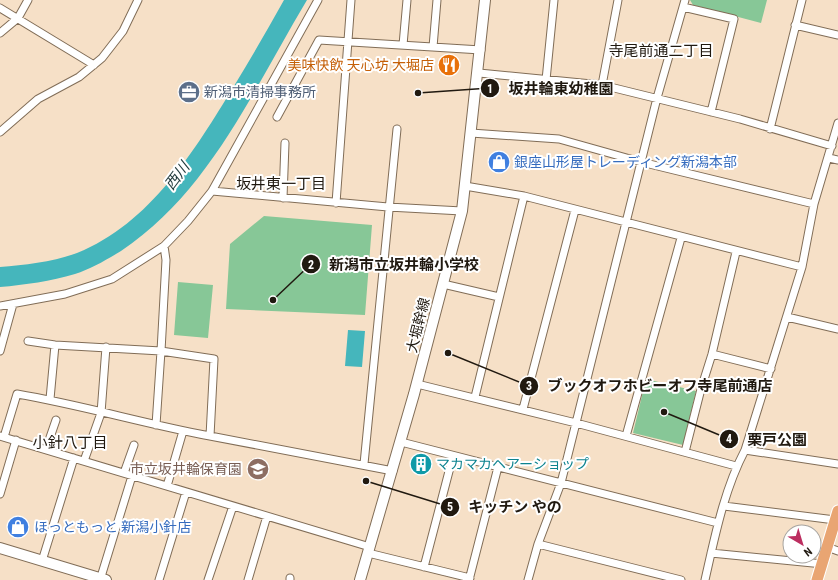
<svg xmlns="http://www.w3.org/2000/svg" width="838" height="580" viewBox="0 0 838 580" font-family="'Roboto Condensed','Noto Sans JP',sans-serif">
  <rect width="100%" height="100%" fill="#f6e0c7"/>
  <!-- green -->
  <path fill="#87c797" d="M690 0H767L761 23 693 5Z
    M264 216 372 225 365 315 226 309 230 244Z
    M178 282 213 285 208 338 174 335Z
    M646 379 696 391 683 445 633 433Z"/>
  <!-- water -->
  <path fill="#45b6bc" d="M284 0H307C254 88 210 192 121 251 106 260 91 269 75 274 51 281 25 285 0 287V267C25 265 53 262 77 253 150 224 195 150 234 86 251 58 268 29 284 0Z
    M348 330 365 331 362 367 345 366Z"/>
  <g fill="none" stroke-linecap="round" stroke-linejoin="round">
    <!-- street casing -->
    <g stroke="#816d57" stroke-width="9">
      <path id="street" d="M683 7 734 19 711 112
        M0 8 94 65
        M795 25 838 35
        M0 33 18 18 28 0
        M403 45 407 0
        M433 47 437 0
        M479 73 602 85 740 119 832 146
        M546 80 554 0
        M602 85 618 0
        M277 117 319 40 481 50
        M770 129 802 0
        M0 132 38 99 79 77 102 58 123 31 138 0
        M471 133 559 139 641 162 814 204
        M829 158 838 160
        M465 186 524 196 802 267
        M212 191 388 207 462 211
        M283 198 285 143
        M336 203 351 0
        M164 246 166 260 161 351 214 359 210 436 393 471
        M443 284 499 297
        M0 306 65 294 112 279 164 246 188 221 212 191 318 0
        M787 317 838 329
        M28 341 55 345 161 351 156 425
        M0 351 13 304
        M712 354 771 369
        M417 384 576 423 736 466
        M475 397 524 196
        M50 399 55 345
        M523 409 575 210
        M0 436 370 547
        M626 436 681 238
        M4 437 17 394C82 405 145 424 210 436
        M401 442 718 523
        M46 449 56 420
        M745 450 838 464
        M685 452 701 389 712 354 736 252
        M84 461 101 413 106 347
        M364 464 397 129
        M124 473 134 445
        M167 486 183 431
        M0 494 16 440
        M724 506 835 520
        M538 544 681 580
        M827 547 838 551
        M368 553 470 578
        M711 553 823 564
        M42 561 74 458
        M424 567 453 456
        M100 580 132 476
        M159 580 186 492
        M208 580 233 506
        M248 580 267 516
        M290 580V578
        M469 580 498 467
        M528 580 538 544 561 483 657 98 685 0
        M705 580C715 536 724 490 745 450L802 267 814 204 838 123"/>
    </g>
    <!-- secondary casing -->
    <g stroke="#816d57" stroke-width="12">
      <path id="secondary" d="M0 548 106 580
        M360 580 414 394 462 211 485 0"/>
    </g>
    <!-- primary casing -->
    <g stroke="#fff" stroke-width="13">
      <path id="primary" d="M817 580 838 511"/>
    </g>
    <!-- street -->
    <use href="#street" stroke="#fff" stroke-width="7"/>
    <!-- secondary -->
    <use href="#secondary" stroke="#fff" stroke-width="10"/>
    <!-- primary -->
    <use href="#primary" stroke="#e9a572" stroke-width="11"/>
  </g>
  <!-- icons -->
  <defs>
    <g id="restaurant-disc" transform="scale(1.15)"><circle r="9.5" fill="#e8710a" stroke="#fff"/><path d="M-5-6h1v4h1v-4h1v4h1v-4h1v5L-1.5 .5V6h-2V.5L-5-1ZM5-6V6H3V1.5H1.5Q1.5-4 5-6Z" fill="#fff"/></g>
    <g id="office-disc" transform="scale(1.15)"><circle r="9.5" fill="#5c6f8a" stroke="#fff"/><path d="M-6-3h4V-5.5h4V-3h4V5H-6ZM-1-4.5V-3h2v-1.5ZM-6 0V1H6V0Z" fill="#fff"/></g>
    <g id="shop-disc" transform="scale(1.15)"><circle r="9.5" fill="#3f7fe0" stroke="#fff"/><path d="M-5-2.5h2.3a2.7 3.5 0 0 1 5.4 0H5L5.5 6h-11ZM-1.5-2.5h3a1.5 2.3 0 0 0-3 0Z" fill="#fff"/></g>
    <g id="building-disc" transform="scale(1.15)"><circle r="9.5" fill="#0f9aa8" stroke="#fff"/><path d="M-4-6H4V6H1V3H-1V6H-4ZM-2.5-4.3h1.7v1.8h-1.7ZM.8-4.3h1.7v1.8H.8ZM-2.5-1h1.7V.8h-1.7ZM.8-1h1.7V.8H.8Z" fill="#fff"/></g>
    <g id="school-disc" transform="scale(1.15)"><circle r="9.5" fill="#8d6e63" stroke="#fff"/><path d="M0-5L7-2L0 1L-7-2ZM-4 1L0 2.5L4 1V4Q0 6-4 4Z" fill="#fff"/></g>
  </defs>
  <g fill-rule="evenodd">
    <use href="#restaurant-disc" x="449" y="65"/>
    <use href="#office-disc" x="189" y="92"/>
    <use href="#shop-disc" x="499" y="162"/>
    <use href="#building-disc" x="421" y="464"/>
    <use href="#school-disc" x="258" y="469"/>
    <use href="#shop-disc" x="18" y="527"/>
  </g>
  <g text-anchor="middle" stroke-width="4" stroke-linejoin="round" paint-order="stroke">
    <!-- food labels -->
    <g font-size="14" fill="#c56008" stroke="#fff" text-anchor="end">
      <text x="434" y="70">美味快飲 天心坊 大堀店</text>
    </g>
    <!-- service labels -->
    <g font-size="14" fill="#4e5e75" stroke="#fff" text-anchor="start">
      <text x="204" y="97">新潟市清掃事務所</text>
    </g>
    <!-- shop labels -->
    <g font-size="14" fill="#366cbe" stroke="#fff" text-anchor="start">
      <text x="514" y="167">銀座山形屋トレーディング新潟本部</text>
      <text x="34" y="532">ほっともっと 新潟小針店</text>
    </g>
    <!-- street labels -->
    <g font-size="14" fill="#201910" stroke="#fff">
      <text transform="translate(418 325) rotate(-76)" y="5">大堀幹線</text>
    </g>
    <!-- culture labels -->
    <g font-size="14" fill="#0d838f" stroke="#fff" text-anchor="start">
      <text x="436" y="469">マカマカヘアーショップ</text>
    </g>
    <!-- education labels -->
    <g font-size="14" fill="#785e54" stroke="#fff" text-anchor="end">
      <text x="242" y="474">市立坂井輪保育園</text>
    </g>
    <!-- neighbourhood labels -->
    <g font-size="15" fill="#201910" stroke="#fff">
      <text x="661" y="56">寺尾前通二丁目</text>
      <text x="281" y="189">坂井東一丁目</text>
      <text x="70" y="448">小針八丁目</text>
    </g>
    <!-- water labels -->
    <g font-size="15" font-style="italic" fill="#1f383a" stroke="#fff">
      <text transform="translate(177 176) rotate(-53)" y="5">西川</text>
    </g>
  </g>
  <!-- callouts -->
  <path fill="none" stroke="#201910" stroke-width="1.5" d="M418 93L490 88M273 300L311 264M448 353L529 386M664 412L729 439M366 481L450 507"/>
  <g fill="#201910" stroke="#fff" stroke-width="1.5">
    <circle cx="418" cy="93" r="4"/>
    <circle cx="273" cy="300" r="4"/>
    <circle cx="448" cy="353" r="4"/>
    <circle cx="664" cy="412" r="4"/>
    <circle cx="366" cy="481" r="4"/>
    <circle cx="490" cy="88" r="10"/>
    <circle cx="311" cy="264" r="10"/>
    <circle cx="529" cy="386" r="10"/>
    <circle cx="729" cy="439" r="10"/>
    <circle cx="450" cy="507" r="10"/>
  </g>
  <g font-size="12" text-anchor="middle" font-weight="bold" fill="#fff">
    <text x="490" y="93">1</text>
    <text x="311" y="269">2</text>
    <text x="529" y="390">3</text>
    <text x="729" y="443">4</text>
    <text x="450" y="511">5</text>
  </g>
  <g font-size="15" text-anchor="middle" font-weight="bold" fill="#201910" stroke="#fff" stroke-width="4" stroke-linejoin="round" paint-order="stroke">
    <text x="561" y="94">坂井輪東幼稚園</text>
    <text x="404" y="270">新潟市立坂井輪小学校</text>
    <text x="660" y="391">ブックオフホビーオフ寺尾前通店</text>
    <text x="777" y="445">栗戸公園</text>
    <text x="515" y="512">キッチン やの</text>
  </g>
  <!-- north arrow -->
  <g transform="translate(802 544) rotate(142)"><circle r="19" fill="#ffffff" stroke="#a6a39f"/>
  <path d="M0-3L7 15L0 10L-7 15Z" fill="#bc2e60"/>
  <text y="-6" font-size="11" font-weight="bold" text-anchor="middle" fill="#201910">N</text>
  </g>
</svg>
